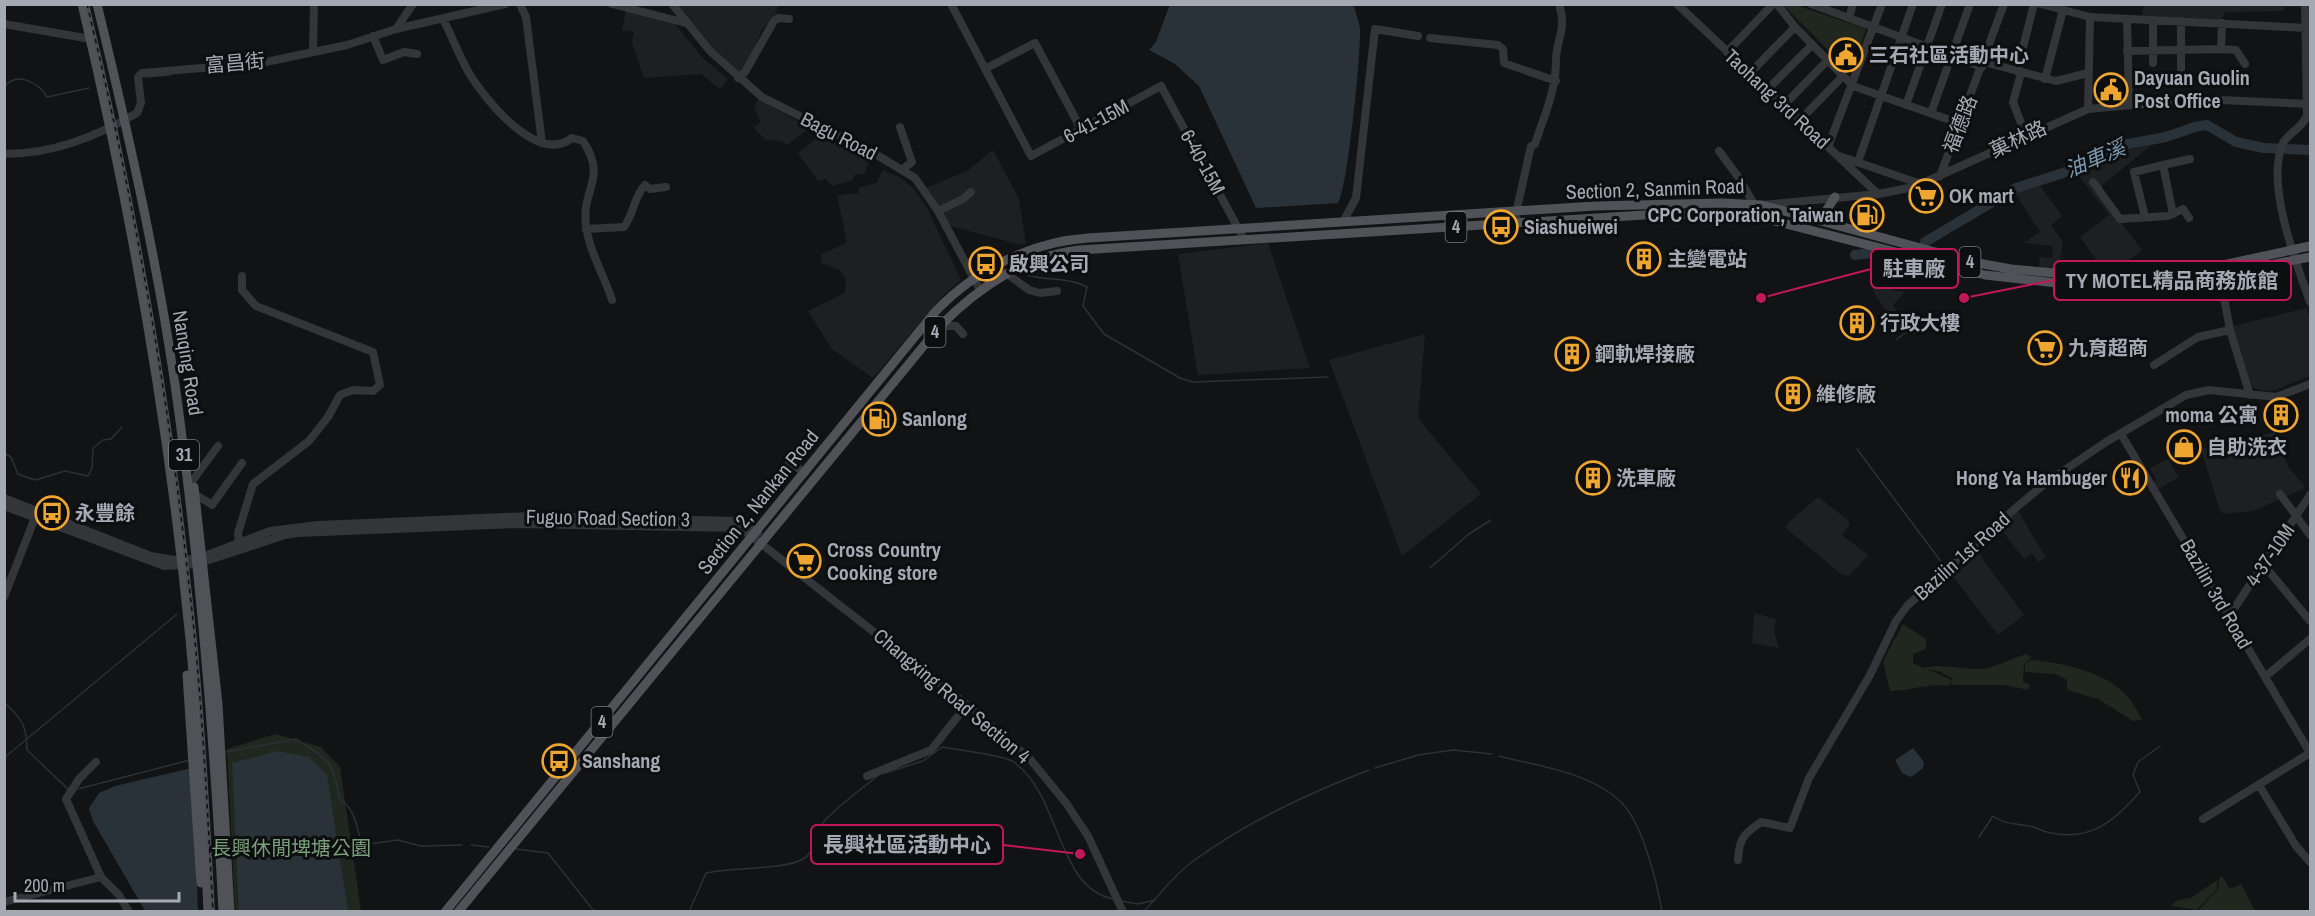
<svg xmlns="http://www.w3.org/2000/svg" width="2315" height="916" viewBox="0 0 2315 916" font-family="'Archivo Narrow','Noto Sans TC',sans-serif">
  <rect width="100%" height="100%" fill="#121314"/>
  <!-- built -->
  <path fill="#1e1f21" d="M676 5H779L774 17 762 29 751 58 741 73 707 43Z
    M2143 5H2300V7H2284V11L2226 12 2220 20 2142 16Z
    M626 11 674 23 703 58 728 79 720 89 701 74 644 78 632 43 634 32 622 30Z
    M758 99 810 128 787 145 781 141 765 140 753 127 761 122 754 107Z
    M821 135 870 161 864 174 854 175 853 180 832 186 826 179 818 181 798 153Z
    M2152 145 2102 185 2106 203 2142 250 2117 270 2103 269 2080 237 2109 215 2076 172 2123 151Z
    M993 150 1019 199 1026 244 1021 245 947 225 926 188 967 171Z
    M883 170 901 178 915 190 927 208 961 280 942 297 873 378 832 349 808 311 845 293 846 280 841 271 822 263 821 254 847 243 837 195 859 193 858 188 876 183Z
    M2039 184 2062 216 2051 225 2063 242 2058 270H2038L2040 257 2052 258 2053 246 2023 243 2040 232 2015 193Z
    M1268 243 1310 368 1198 375 1178 254Z
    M1880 257H1885L1883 281 1894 284 1893 290 1905 292 1893 305 1908 329 1898 330 1873 291 1871 264Z
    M2307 308 2310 318V376L2275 390 2264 391 2252 387 2233 326Z
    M1425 334 1418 418 1481 494 1402 556 1329 360Z
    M2275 432 2289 468 2304 485 2303 489 2253 511 2224 514 2220 511 2201 449Z
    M2168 459 2179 477 2157 490 2150 483 2156 480 2150 468Z
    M1818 497 1848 520 1850 524 1842 535 1868 555 1849 576 1842 575 1786 528 1789 522Z
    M2018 511 2046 558 2038 562 2032 553 2024 559 1999 527Z
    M1978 549 1982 558 2024 615 1998 635 1951 574Z
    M1754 613 1776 619 1774 632 1779 648 1752 643Z"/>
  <!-- green -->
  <path fill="#1f271f" d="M1783 5H1796L1866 29 1851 73Z
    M1903 624 1926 639V649L1913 654V663L1952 680 1948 686C1928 683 1910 691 1890 691L1883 661Z
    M2027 654 2032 658 2024 664 2023 682 2030 684 2028 690 2005 685H1950L1953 679 1941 672 1923 668C1946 663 1955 669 1976 669 1994 670 2010 658 2027 654Z
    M2032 660C2062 663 2103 671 2124 693 2132 700 2137 711 2143 720L2133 721 2098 699 2067 690V680L2055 674 2025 672V664Z
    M275 734 321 747 340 767 361 911H235L227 749Z
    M2222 876 2230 889 2241 884 2255 911 2199 910 2218 889 2219 879Z
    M2217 880V889L2197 910 2171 906 2177 900 2191 898Z"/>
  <!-- water -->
  <path fill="#293238" d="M1170 4H1351L1354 7C1356 14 1359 21 1360 29 1361 52 1348 187 1338 203L1256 208 1199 86 1175 64 1149 50 1156 42Z
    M1913 748 1924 762 1923 768 1911 777 1902 773 1895 760Z
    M277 751 309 757 327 775 348 911H239L232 763Z
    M192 768 198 911H145L93 821 89 808 99 793 115 786Z"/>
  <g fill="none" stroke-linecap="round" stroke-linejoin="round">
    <!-- stream -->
    <path stroke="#293238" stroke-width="1.5" d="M145 77 171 75
      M4 87C17 71 38 82 47 97L89 88
      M1027 275C1047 281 1069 277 1087 287L1083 306 1104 334 1180 378 1193 382 1328 377
      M1897 339 1908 331
      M1857 449 1945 567
      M4 453 11 457 18 474 35 480 65 471 88 476 92 468 93 448 103 440 111 439 122 427
      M1430 568 1469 534 1491 520
      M7 705C23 720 27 728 27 750L68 789
      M225 752 296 739C327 759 334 761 339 798 356 810 356 826 362 845L398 840 421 846 462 845
      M1499 756C1538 766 1589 772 1620 801 1642 821 1657 882 1662 912
      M4 758 177 614
      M1375 768 1418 755 1453 750 1492 754
      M885 773 923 761 942 747C956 750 1004 755 1014 762 1062 798 1056 887 1113 899
      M78 789 190 760
      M1979 837 1993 816C2005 825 2015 823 2029 826 2036 827 2043 832 2051 833 2092 841 2114 821 2140 792L2133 775 2138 762 2160 746
      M471 845 489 847
      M516 849 548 853 593 910 605 912
      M1121 901 1138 904 1155 900
      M689 912 706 873C731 867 785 870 803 859 816 851 816 834 823 823 832 810 867 785 880 774
      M1143 912C1159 896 1174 875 1192 862 1246 822 1306 794 1369 770"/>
    <!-- river -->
    <path stroke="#293238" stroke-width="10" d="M1925 242 2016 188 2063 173 2123 145 2166 137 2195 127 2207 125 2236 142 2264 148 2310 150
      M1855 255 1870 253"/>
    <!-- minor -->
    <path stroke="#343539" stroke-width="8" d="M520 4 526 17 542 143
      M612 4 686 23
      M672 4 710 51 762 97 877 155 915 178 938 211 980 290
      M951 4 1031 156 1161 86 1244 239
      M1677 4 1878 194
      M1777 4 1795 27 1853 86 1961 124
      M1811 4 1982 67
      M2041 4 2090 17 2306 28
      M2305 4 2307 115C2303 128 2289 132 2283 143 2265 184 2296 262 2310 302
      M1849 18 1853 4
      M443 19C452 36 459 56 469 73 486 101 538 165 572 138L583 141C608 179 581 189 586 225 589 251 604 275 612 300
      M2127 19 2129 105
      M2153 20V63
      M2181 21V69
      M2222 23 2221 49 2236 50 2245 64
      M4 24 85 38
      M396 29 413 4
      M373 36 383 60 404 52 417 54
      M1430 38 1498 45 1503 49 1504 63 1556 81
      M313 51 314 4
      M2127 51 2221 49
      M1727 52 1773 4
      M1984 62 2056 81 2088 73
      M985 69 1035 43 1081 129
      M2017 71 2034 4
      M1750 73 1795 27
      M2021 73 2013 102 2026 136
      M738 78 745 72 774 21 778 18 789 19
      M2045 79 2063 10
      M1767 90 1812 45
      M1784 105 1827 61
      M1906 105 1942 4
      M2088 109 2090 17
      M1931 113 1970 4
      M1800 120 1843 76
      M900 127 912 162 903 169
      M1828 147 1882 4
      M1719 151 1739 178 1754 204
      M4 154C53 154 95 137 137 113L141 103 138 77 142 73 261 63 347 45 396 29 505 4
      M1839 156 1921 184
      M1858 162 1913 4
      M2163 165 2190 159
      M1940 176 2004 4
      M2093 182 2120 219 2168 216 2183 209 2189 218
      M938 211 963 199 971 192
      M1731 214 1762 205 1878 194 1914 187 2088 109 2199 99 2310 104
      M2145 217 2134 172 2163 165 2173 214
      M1343 222 1356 198 1375 29 1418 36
      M1517 224 1516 213 1531 146 1535 144C1545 113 1556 92 1556 59 1557 38 1567 29 1559 4
      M586 229 624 227C634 214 634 196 645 185L650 189 666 187
      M1006 273 1029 290 1040 293 1057 291
      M2220 276 2230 330 2250 395
      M940 326H956L963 334
      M2154 365 2198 337 2230 330
      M2121 434 2310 753 2203 819
      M789 462 805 473
      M193 480 218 446
      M195 494 212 505 242 463
      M2280 494 2310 535
      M4 498 151 556 181 561 202 557 270 531 318 525 529 516 738 521 751 526 758 533
      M4 506 164 566 197 564 285 535 298 533 518 524 741 528 967 705 1030 759 1066 803 1088 836 1123 912
      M239 546 238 533 253 484 309 441 328 417 340 395 353 390 373 391 380 385 373 352 256 306 242 290V276
      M2264 565 2310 621
      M4 597 36 515
      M2229 616 2310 495
      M2265 677 2310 639
      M96 762 79 779 66 799 101 877
      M867 776 931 750 967 705
      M2259 785 2296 846 2310 862
      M1738 860C1739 838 1744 834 1761 822L1790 828 1809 778 1870 675 1896 621 1907 606 2018 506 2047 482 2106 442 2186 395 2209 390 2276 397 2310 384
      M4 902 101 877 119 895 129 912"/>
    <!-- major -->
    <path stroke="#505258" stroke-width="9" d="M82 4C153 302 198 605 208 912
      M97 4C131 144 163 286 181 429 202 590 215 750 223 912
      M1830 223 1826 211 1835 197
      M194 487 218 704 230 912
      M187 675 201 883
      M445 912 935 312C975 270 1030 242 1088 238L1595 206 1722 203 1762 205 1972 262 2011 269 2099 277 2143 276 2209 268 2310 246
      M458 912 940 326C979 287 1024 256 1080 250L1660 214 1759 217 1985 275 2091 287 2184 282 2310 257"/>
    <!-- rail casing -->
    <g stroke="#4b4d52" stroke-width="4">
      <path id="rail" d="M87 4C133 195 168 390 189 585 202 694 207 803 213 912"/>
    </g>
    <!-- rail -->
    <use href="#rail" stroke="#0d0e0f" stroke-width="1.5" stroke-dasharray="4.5" stroke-linecap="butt"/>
  </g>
  <!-- icons -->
  <defs>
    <g id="civic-ring" transform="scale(1.725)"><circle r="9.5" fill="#0d0e0f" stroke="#efa630" stroke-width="1.5"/><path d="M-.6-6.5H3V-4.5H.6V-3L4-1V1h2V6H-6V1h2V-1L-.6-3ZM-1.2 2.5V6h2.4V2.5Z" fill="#efa630"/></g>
    <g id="supermarket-ring" transform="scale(1.725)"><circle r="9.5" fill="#0d0e0f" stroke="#efa630" stroke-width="1.5"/><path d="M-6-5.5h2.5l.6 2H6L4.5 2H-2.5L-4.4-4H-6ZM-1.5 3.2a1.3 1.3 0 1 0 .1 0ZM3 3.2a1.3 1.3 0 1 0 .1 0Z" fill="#efa630"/></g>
    <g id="fuel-ring" transform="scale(1.725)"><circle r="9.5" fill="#0d0e0f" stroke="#efa630" stroke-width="1.5"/><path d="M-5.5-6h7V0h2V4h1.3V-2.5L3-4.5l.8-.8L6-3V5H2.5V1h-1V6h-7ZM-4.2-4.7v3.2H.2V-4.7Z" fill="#efa630"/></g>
    <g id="bus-ring" transform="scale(1.725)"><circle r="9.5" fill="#0d0e0f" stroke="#efa630" stroke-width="1.5"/><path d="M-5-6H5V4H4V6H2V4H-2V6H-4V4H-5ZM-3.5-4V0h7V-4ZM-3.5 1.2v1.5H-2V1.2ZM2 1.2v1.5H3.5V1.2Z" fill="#efa630"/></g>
    <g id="building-ring" transform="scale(1.725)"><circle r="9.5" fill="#0d0e0f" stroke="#efa630" stroke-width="1.5"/><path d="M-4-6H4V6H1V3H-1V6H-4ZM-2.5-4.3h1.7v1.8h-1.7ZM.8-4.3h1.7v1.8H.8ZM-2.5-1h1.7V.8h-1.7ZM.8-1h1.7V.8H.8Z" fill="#efa630"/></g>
    <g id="shop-ring" transform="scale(1.725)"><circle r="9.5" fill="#0d0e0f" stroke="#efa630" stroke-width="1.5"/><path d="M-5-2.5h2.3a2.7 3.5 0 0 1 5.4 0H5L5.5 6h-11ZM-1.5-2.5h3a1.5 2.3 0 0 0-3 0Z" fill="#efa630"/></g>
    <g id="restaurant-ring" transform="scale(1.725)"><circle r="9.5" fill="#0d0e0f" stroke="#efa630" stroke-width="1.5"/><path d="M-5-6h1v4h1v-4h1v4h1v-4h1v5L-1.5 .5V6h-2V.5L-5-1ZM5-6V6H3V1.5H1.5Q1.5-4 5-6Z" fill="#efa630"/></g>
  </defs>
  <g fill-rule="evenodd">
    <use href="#civic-ring" x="1846" y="55"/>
    <use href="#civic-ring" x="2111" y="90"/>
    <use href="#supermarket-ring" x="1926" y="196"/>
    <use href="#fuel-ring" x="1867" y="215"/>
    <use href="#bus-ring" x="1501" y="227"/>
    <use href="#building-ring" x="1644" y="259"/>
    <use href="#bus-ring" x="986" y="264"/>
    <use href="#building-ring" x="1857" y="323"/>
    <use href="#supermarket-ring" x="2045" y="348"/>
    <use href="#building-ring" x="1572" y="354"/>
    <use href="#building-ring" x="1793" y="394"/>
    <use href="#building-ring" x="2281" y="415"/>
    <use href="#fuel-ring" x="879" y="419"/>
    <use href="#shop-ring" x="2184" y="447"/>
    <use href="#building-ring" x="1593" y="478"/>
    <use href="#restaurant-ring" x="2130" y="478"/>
    <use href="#bus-ring" x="52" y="513"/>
    <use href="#supermarket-ring" x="804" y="561"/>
    <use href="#bus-ring" x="559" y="761"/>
  </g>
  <g text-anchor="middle" stroke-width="6" stroke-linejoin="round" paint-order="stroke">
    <!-- shield labels -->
    <g fill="#0d0e0f" stroke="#777b82" stroke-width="1.5">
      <rect x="1445.5" y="212" width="21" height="30" rx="4.5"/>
      <rect x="1959.5" y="247" width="21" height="30" rx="4.5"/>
      <rect x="924.5" y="317" width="21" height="30" rx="4.5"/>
      <rect x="169" y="440" width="30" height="30" rx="4.5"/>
      <rect x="591.5" y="707" width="21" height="30" rx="4.5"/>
    </g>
    <g font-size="18" font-weight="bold" fill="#a4aab4">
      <text x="1456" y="233">4</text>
      <text x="1970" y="268">4</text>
      <text x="935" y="338">4</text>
      <text x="184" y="461">31</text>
      <text x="602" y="728">4</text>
    </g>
    <!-- poi labels -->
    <g font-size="20" font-weight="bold" fill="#a4aab4" stroke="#0d0e0f" text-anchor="start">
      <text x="1869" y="62">三石社區活動中心</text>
      <text x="2134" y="85">Dayuan Guolin<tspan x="2134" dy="23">Post Office</tspan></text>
      <text x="1949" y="203">OK mart</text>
      <text x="1844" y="222" text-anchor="end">CPC Corporation, Taiwan</text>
      <text x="1524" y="234">Siashueiwei</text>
      <text x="1667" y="266">主變電站</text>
      <text x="1009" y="271">啟興公司</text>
      <text x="1880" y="330">行政大樓</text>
      <text x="2068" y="355">九育超商</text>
      <text x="1595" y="361">鋼軌焊接廠</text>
      <text x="1816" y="401">維修廠</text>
      <text x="2258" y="422" text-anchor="end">moma 公寓</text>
      <text x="902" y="426">Sanlong</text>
      <text x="2207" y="454">自助洗衣</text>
      <text x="1616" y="485">洗車廠</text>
      <text x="2107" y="485" text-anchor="end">Hong Ya Hambuger</text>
      <text x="75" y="520">永豐餘</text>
      <text x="827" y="557">Cross Country<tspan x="827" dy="23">Cooking store</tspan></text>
      <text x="582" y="768">Sanshang</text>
    </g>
    <!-- street labels -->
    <g font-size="20" fill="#a4aab4" stroke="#0d0e0f">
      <text transform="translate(235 63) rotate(-5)" y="7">富昌街</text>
      <text transform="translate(1777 99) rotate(43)" y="7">Taohang 3rd Road</text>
      <text transform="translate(1096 121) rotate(-28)" y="7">6-41-15M</text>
      <text transform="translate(1960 124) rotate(-69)" y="7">福德路</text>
      <text transform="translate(839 136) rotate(27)" y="7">Bagu Road</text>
      <text transform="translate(2018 139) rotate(-25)" y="7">菓林路</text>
      <text transform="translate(1203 162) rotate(61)" y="7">6-40-15M</text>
      <text transform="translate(1655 189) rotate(-2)" y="7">Section 2, Sanmin Road</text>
      <text transform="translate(188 363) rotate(81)" y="7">Nanqing Road</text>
      <text transform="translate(758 502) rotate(-51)" y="7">Section 2, Nankan Road</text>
      <text transform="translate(608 518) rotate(1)" y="7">Fuguo Road Section 3</text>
      <text transform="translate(2270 555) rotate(-56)" y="7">4-37-10M</text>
      <text transform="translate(1962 556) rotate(-42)" y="7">Bazilin 1st Road</text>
      <text transform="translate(2216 594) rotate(60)" y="7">Bazilin 3rd Road</text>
      <text transform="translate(952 696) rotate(40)" y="7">Changxing Road Section 4</text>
    </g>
    <!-- park labels -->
    <g font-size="20" fill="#7b9f7c" stroke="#0d0e0f">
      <text x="291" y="855">長興休閒埤塘公園</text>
    </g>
    <!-- water labels -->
    <g font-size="21" font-style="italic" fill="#7b99b0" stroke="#0d0e0f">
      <text transform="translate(2095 159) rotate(-23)" y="7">油車溪</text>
    </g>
  </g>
  <!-- callouts -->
  <path fill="none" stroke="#c2185b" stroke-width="2" d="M1761 298L1871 269M1964 298L2054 280M1080 854L1003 845"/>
  <g fill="#c2185b" stroke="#0d0e0f" stroke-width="2">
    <circle cx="1761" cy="298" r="6"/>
    <circle cx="1964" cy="298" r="6"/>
    <circle cx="1080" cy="854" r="6"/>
  </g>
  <g fill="#0d0e0f" stroke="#c2185b" stroke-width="2">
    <rect x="1871" y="249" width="87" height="39" rx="6"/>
    <rect x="2054" y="261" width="237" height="39" rx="6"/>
    <rect x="811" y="825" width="192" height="39" rx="6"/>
  </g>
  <g font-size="21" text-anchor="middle" font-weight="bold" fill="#a4aab4">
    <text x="1914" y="276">駐車廠</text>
    <text x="2172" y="288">TY MOTEL精品商務旅館</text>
    <text x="907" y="852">長興社區活動中心</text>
  </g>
  <!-- border -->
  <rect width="2315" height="916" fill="none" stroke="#a4aab4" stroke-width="12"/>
  <!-- scale -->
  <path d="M15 892v9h164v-9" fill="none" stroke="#a4aab4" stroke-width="3"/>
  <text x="24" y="892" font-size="18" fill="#a4aab4" stroke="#0d0e0f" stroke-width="4.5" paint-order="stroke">200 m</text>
</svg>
